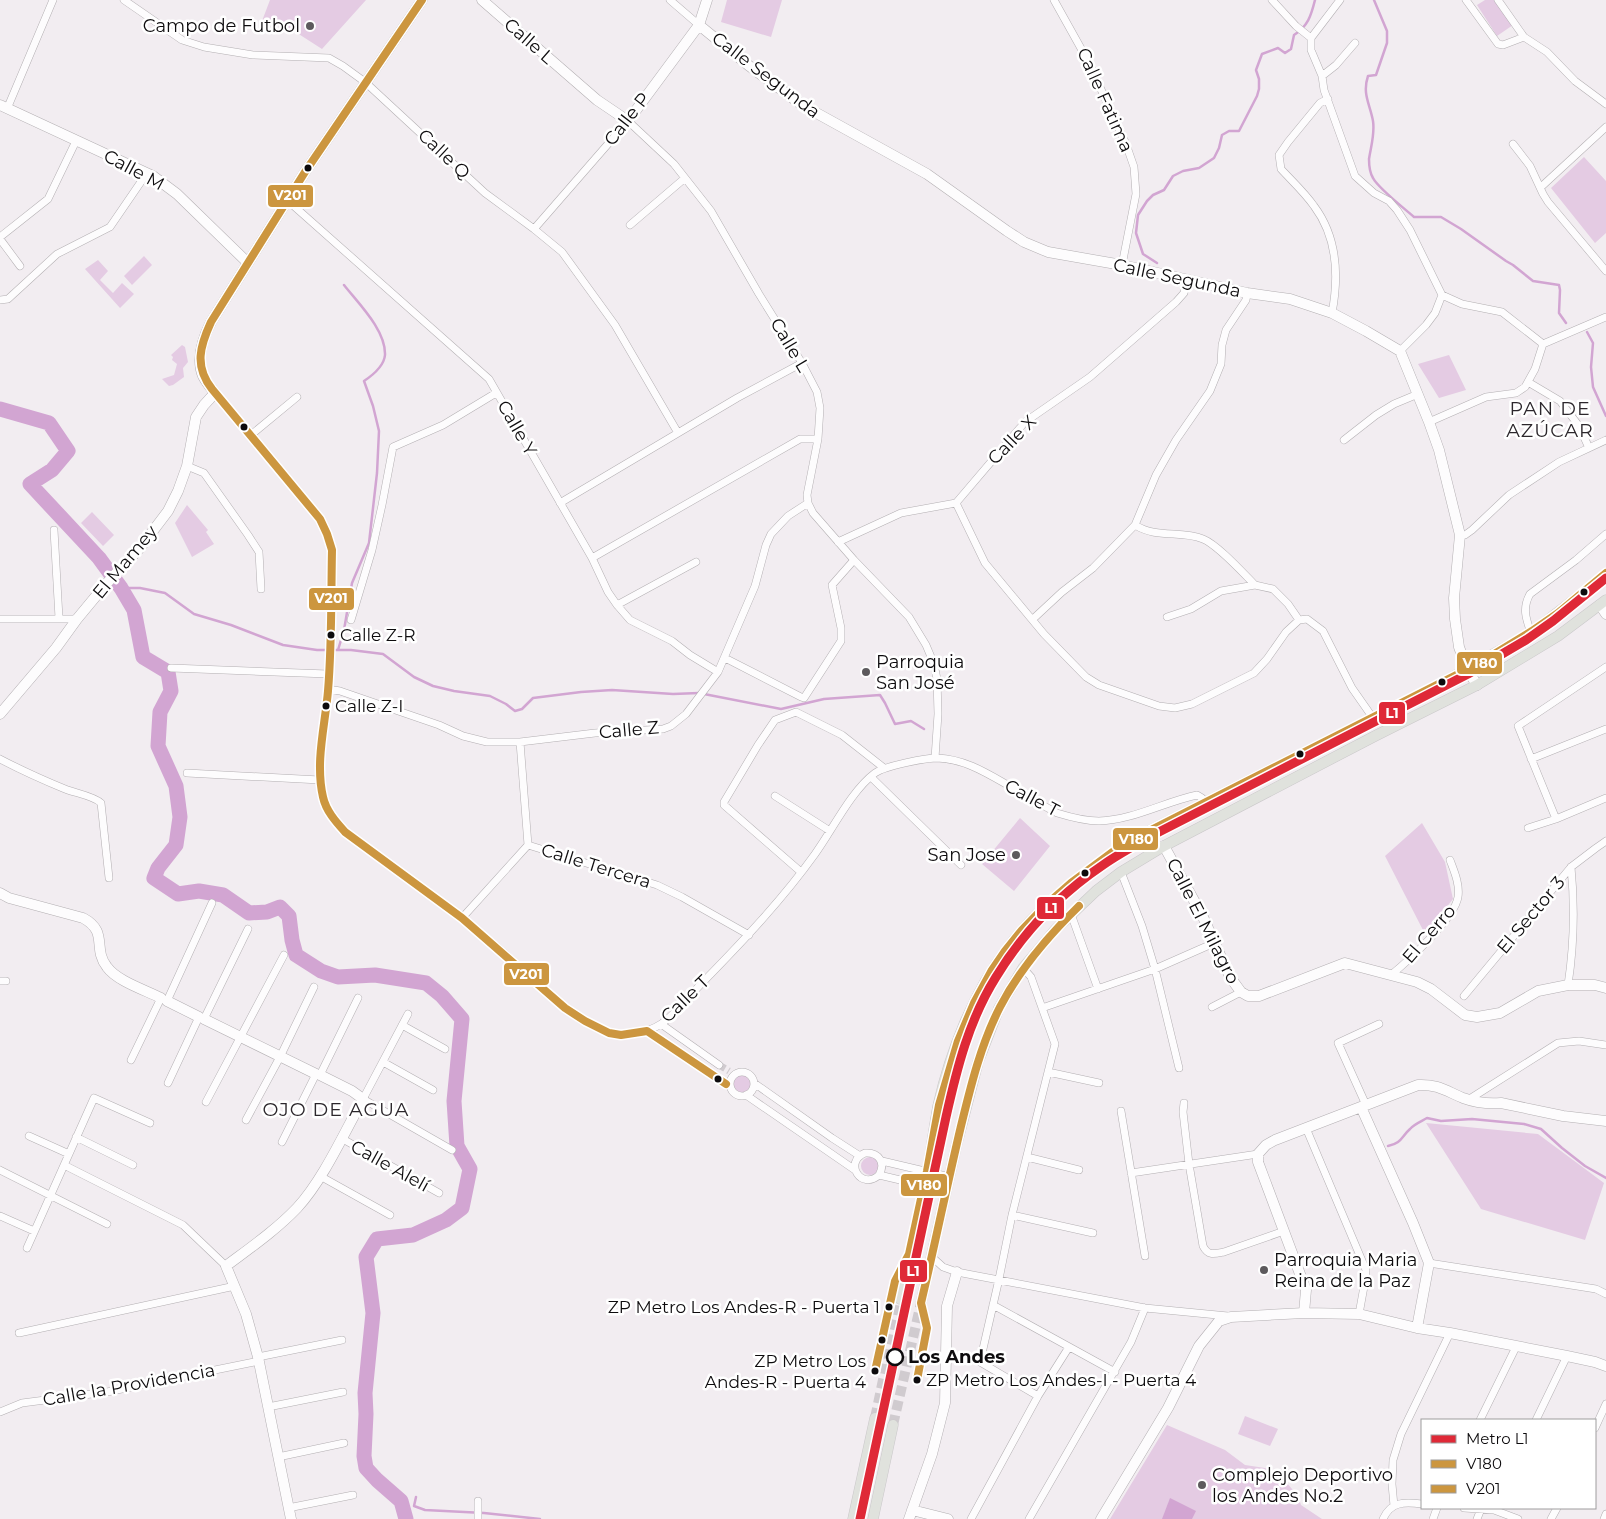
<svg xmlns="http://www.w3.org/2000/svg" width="1606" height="1519" viewBox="0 0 1606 1519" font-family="Montserrat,sans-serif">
  <rect width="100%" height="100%" fill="#f2edf1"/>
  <!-- green -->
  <path fill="#e4cbe3" d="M270 0H366L322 49 294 31 262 21Z
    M727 0H782L771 37 721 22Z
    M1485 0H1496L1513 25 1497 36 1477 5Z
    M1584 157 1606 181V233L1595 243 1551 188Z
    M144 256 152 265 132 285 124 276Z
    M98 260 108 271 100 280 113 293 122 283 134 294 120 308 85 269Z
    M182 345 185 347 188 362 183 368 184 377 173 385 169 386 162 379 174 375 177 364 172 360 173 357 171 355Z
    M1449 355 1466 390 1439 398 1418 364Z
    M187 505 208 530 206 532 214 544 192 557 175 523Z
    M92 512 114 535 103 546 81 523Z
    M1020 818 1050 846 1014 891 982 864Z
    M1422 823 1445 862 1453 899 1425 934 1385 856Z
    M733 1084a9 9 0 1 1 18 0a9 9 0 1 1-18 0Z
    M1426 1123 1538 1134 1604 1183 1585 1240 1481 1209Z
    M861 1166a9 9 0 1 1 18 0a9 9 0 1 1-18 0Z
    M1245 1416 1278 1429 1270 1446 1238 1434Z
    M1167 1425 1225 1450 1245 1465 1265 1468 1280 1475 1298 1496 1301 1505 1322 1519H1110Z"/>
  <!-- water -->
  <path fill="#d2a5d2" d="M1170 1498 1196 1511 1192 1519H1162Z"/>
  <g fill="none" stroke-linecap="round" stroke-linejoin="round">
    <!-- stream -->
    <path stroke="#d2a5d2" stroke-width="2.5" d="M1374 0 1387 31V43L1376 75 1368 76C1362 94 1370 104 1373 121 1375 134 1371 146 1369 159 1369 164 1370 173 1373 178 1378 188 1405 209 1414 217H1441L1461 229 1506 261 1513 265 1533 281 1559 285 1560 290 1559 313 1566 323
      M1157 263 1143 254 1136 233 1138 215 1147 201 1153 195 1164 190 1173 176 1183 171 1199 168 1214 158 1219 148 1222 135 1229 131H1239L1257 96 1259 89V79L1256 70 1262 54 1278 48 1285 53 1291 49 1294 35C1308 26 1311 16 1315 0
      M1587 332 1593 343 1591 367 1593 387 1606 416
      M121 588H140L165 593 194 614 231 625 283 645 317 650H351L383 654 414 677 433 686 454 691 490 696 506 704 515 711 522 709 533 698 581 692 612 690 673 694 699 693
      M338 650 344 630 352 583 369 543 377 473 379 431 373 406 364 381C373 375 384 366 385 355 386 330 358 303 344 285
      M704 694 781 709 824 699 880 695 885 703 895 724 911 721 924 729
      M1388 1146C1402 1143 1401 1137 1410 1129 1414 1124 1422 1121 1427 1118L1441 1121 1472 1119 1524 1124 1541 1129 1562 1148 1585 1166 1606 1178
      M416 1497 414 1506 425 1510 484 1513 540 1519"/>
    <!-- river -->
    <path stroke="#d2a5d2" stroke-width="15" d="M0 409 49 423 68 451 52 470 30 484 99 558 121 588 134 610 143 657 168 672 171 691 160 712 158 746 176 786 180 817 176 845 158 868 154 878 178 894 199 891 223 895 249 913 267 912 280 907 289 916 292 940 296 955 321 971 338 977 375 975 426 983 442 996 462 1019 454 1101 457 1146 470 1169 462 1208 446 1220 413 1235 377 1239 366 1257 373 1313 365 1393 366 1414 364 1456 366 1468 377 1480 401 1501 406 1519"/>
    <!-- street-tunnel -->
    <path stroke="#d0cbcf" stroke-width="7" stroke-dasharray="7 3.5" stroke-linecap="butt" d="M719 1065 729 1071
      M715 1077 726 1084"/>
    <!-- primary-tunnel -->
    <path stroke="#d0cbcf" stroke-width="10" stroke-dasharray="10 5" stroke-linecap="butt" d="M1598 581 1606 573
      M875 1418 900 1299
      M893 1425 921 1303"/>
    <!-- street casing -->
    <g stroke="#b3afb2" stroke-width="8">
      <path id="street" d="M124 0 182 40 204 47 253 55 329 58 343 66 365 82 485 193 534 229 562 252 615 325 678 433
        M670 0 699 25
        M1054 0 1088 61 1126 144 1134 167 1136 194 1122 265
        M1272 0 1296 26 1311 38
        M1340 0 1311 38V50L1322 76 1324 90 1355 176 1374 193 1389 201 1397 210 1410 230 1442 295 1462 304 1502 312 1543 344
        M1466 0 1498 44 1503 45 1524 37
        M1498 0 1524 37 1547 52 1575 81 1606 104
        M1322 76 1336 65 1355 43
        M1328 99 1320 103 1288 142 1279 155 1281 169C1292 181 1305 193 1314 206 1338 238 1339 276 1332 313
        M7 109 53 0
        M1513 144 1530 166 1543 194 1548 202 1606 271
        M1541 187 1606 127
        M287 200 489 379 592 558 608 592 617 605 630 620 672 641 690 655 718 672
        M630 225 685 178
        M534 229 628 121 674 164 711 211 759 294 802 363 817 392 820 408 818 439 807 495 808 503 813 513 854 560 909 617 926 645 934 664 937 679 938 714 935 758
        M0 237 48 199 76 141
        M0 239 20 266
        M0 300 8 299 57 254 110 227 147 173
        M1543 344 1606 317
        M1400 351 1426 325 1435 313 1442 295
        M1528 382 1560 401 1579 426 1589 448
        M215 393 320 519C326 529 329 539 332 550 331 597 331 644 328 691 325 722 316 765 322 794 324 809 335 821 345 832 397 868 447 906 496 946 531 975 563 1017 608 1033 623 1038 647 1033 661 1024 676 1014 690 995 703 982 743 941 782 900 815 854 833 829 851 791 875 773 885 766 925 758 937 758 966 759 988 774 1013 788 1027 797 1042 805 1057 813 1070 817 1085 821 1099 821 1133 820 1164 802 1197 795L1202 798 1205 802
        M1429 422 1486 397 1516 393 1525 387 1535 369 1543 344
        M251 435 297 397
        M1344 440 1376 415 1394 404 1418 394
        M187 466 204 473 248 535 259 552 261 589
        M560 503 737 398 802 363
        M956 503 985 563 1044 634 1086 677 1099 685 1159 706 1175 708 1192 704 1254 673 1267 659 1286 632 1299 620 1307 619 1323 631 1352 688 1373 718
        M1135 525C1157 539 1181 530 1203 539 1218 545 1243 573 1255 585
        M54 530 59 618
        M1460 535H1465L1472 530 1509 495 1559 462 1606 440
        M838 542 901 513 956 503 1025 422 1090 377 1176 302 1184 293 1187 280
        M592 558 800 439H818
        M617 605 696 562
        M1167 617 1191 609 1221 591 1255 585 1273 589 1288 604 1299 620
        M0 619H77
        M1033 619 1062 592 1093 568 1135 525 1156 475 1176 440 1210 391 1221 364 1222 345 1226 330 1246 300 1247 293
        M351 620 372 550 382 505 393 447 443 425 496 393
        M1531 633C1526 619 1522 608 1530 594L1576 560 1606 534
        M725 658 801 697 804 698 841 641V628L832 585 854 560
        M171 668 328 674
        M328 689 340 691 439 725 463 736 487 742H520L595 733 663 729 671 726 686 714 718 672 755 586 766 545 771 534 788 516 808 503
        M520 742 528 845
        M0 759C21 770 43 780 65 789 75 793 94 796 101 803L109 878
        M1531 759 1606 729
        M187 773 320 780
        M871 777 961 865
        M775 796 830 831
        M1556 819 1518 726 1606 667
        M1528 828 1556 819 1606 798
        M528 845 657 885 682 897 749 935
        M801 872 724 805V802L758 745 775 720 796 712 842 735 884 768
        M1121 872 1142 926 1155 969 1179 1068
        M1071 914 1098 989
        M462 918 528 845
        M1023 968 1031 977 1055 1044 1012 1215 999 1279 980 1362 1038 1396
        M1391 975C1408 961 1455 918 1458 897 1460 884 1454 871 1450 860
        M0 981H6
        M1568 985C1574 945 1575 907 1571 867
        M1464 996 1571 867 1596 848 1606 841
        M1212 1007 1241 992
        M1042 1008 1155 969 1214 943
        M408 1014 363 1099 452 1150
        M661 1024 719 1065
        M402 1025 445 1049
        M647 1031 715 1077
        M131 1060 161 998 167 1001 212 903
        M383 1062 433 1090
        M1048 1072 1099 1083
        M730 1084a12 12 0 1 1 24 0a12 12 0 1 1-24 0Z
        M168 1083 199 1017 204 1019 248 929
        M754 1083 832 1138 860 1156
        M746 1095 855 1170
        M1468 1100 1558 1043 1579 1041 1606 1045
        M206 1102 284 955
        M1184 1103 1183 1112 1189 1164 1203 1246C1208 1256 1214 1254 1224 1252L1284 1231
        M1366 1105 1338 1043 1379 1024
        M1121 1111 1145 1256
        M246 1120 280 1057 314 987
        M1306 1128 1366 1270 1365 1281 1359 1314
        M29 1136 69 1154
        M76 1137 133 1165
        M341 1138 439 1193
        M282 1142 316 1074 320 1075 358 998
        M1027 1157 1079 1170
        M882 1161 950 1177
        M64 1165 183 1225 226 1266
        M0 1170 107 1224
        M1131 1173 1258 1154
        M879 1175C886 1163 879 1152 865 1153 843 1162 861 1191 879 1175L947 1191
        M320 1176 390 1215
        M1012 1215 1093 1233
        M0 1216 34 1231
        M27 1248 94 1098 150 1123
        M932 1257 943 1267 957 1272 1145 1308 1228 1316
        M1429 1263 1596 1289 1606 1294
        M993 1305 1115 1372
        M19 1333 235 1286
        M258 1357 342 1340
        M268 1407 343 1392
        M0 1412 22 1403 107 1392 259 1361
        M1480 1420 1516 1347
        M1536 1420 1567 1356
        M1595 1428 1606 1404
        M278 1457 344 1443
        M1394 1506 1392 1484 1393 1460 1401 1434 1450 1333
        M288 1508 353 1495
        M1464 1508 1494 1510 1518 1519
        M478 1519V1501
        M971 1519 1038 1396 1069 1347
        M1029 1519 1131 1342 1145 1308
        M1383 1519C1391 1501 1405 1502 1422 1504
        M1433 1519 1437 1508
        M1477 1519 1481 1509
        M1551 1519 1557 1508
        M1604 1519 1606 1514"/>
    </g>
    <!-- secondary casing -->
    <g stroke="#b3afb2" stroke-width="11">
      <path id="secondary" d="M482 0 597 100 628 121 699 25 707 0
        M699 25 748 65 802 105 927 174 1007 231 1024 242 1048 252 1122 265 1247 293 1290 299 1332 313 1366 331 1400 351 1429 422 1439 450 1460 535 1454 598 1455 619 1459 647 1467 669 1477 685
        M0 105 153 176 177 194 248 263
        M1600 605 1606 614
        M0 714 56 648 77 619 106 584 140 548 168 511 178 491 187 466 196 417 204 405 215 393C211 388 206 382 203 376 196 359 203 338 211 322L305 172 422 0
        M1164 846 1203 917 1230 977 1241 992 1248 996H1259L1345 963 1417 982 1431 989 1465 1015 1477 1017 1500 1013 1538 991 1568 985H1595L1606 988
        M0 893 9 898 83 918C109 932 92 948 107 967 117 981 145 990 161 998
        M167 1001 199 1017
        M204 1019 316 1074
        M1361 1107 1413 1223 1429 1263 1417 1328
        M1304 1313 1306 1290 1258 1162V1154L1266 1145 1275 1140 1418 1085C1438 1084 1446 1091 1463 1098 1474 1102 1489 1104 1501 1103L1563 1116 1606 1121
        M912 1510 948 1519
        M291 1519 258 1357 246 1314 226 1266C250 1248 276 1230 297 1208 323 1180 344 1133 363 1099L352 1091 320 1075
        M909 1519 932 1454 945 1403 947 1306 957 1272
        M1101 1519 1168 1408 1199 1346 1219 1321 1231 1317 1304 1313 1359 1314 1417 1328 1450 1333 1567 1356 1595 1362 1606 1366"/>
    </g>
    <!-- primary casing -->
    <g stroke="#cac8ca" stroke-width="11">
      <path id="primary" d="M900 1299C909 1257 919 1215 927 1173 931 1151 934 1128 938 1106 950 1053 973 993 1006 950 1044 899 1096 862 1151 830L1438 685 1531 633 1598 581
        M921 1303 957 1143 978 1062 999 1008 1023 968 1055 930 1096 891 1121 872 1164 846 1377 735 1477 685 1558 636 1606 600
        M853 1519 875 1418
        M873 1519 893 1425"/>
    </g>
    <!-- street -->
    <use href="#street" stroke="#fdfcfd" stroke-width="7"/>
    <!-- secondary -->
    <use href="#secondary" stroke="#fdfcfd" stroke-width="10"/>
    <!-- primary -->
    <use href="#primary" stroke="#e0e2dd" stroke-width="10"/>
    <!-- bus-1 casing -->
    <g stroke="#fff" stroke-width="11">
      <path id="bus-1" d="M875 1371 895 1281 909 1254 927 1171 939 1105 958 1041 974 1003 992 970 1005 951 1022 930 1047 904 1071 883 1114 851 1151 830 1478 664 1532 631 1558 613 1606 573
        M917 1380 927 1328 921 1303C935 1244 947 1185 961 1126 971 1085 981 1044 1000 1007 1020 969 1048 936 1079 906"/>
    </g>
    <!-- bus-2 casing -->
    <g stroke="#fff" stroke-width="11">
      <path id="bus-2" d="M422 0 305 172 211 322C200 346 194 366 212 389L320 519 327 534 332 550C331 597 332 644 328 691 325 726 315 762 323 797 326 811 336 822 345 832L462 918 565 1008 585 1021 609 1033 621 1035 647 1031 726 1084"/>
    </g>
    <!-- bus-1 -->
    <use href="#bus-1" stroke="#cc963f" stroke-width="8"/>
    <!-- bus-2 -->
    <use href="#bus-2" stroke="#cc963f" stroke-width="8"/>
    <!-- metro-1 casing -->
    <g stroke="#fff" stroke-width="12">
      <path id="metro-1" d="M860 1519C883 1413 906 1307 928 1201 934 1173 940 1145 946 1117 957 1068 969 1020 996 977 1023 933 1060 894 1103 865 1120 853 1139 843 1157 833L1468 674 1526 640 1553 621 1606 578"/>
    </g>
    <!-- metro-1 -->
    <use href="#metro-1" stroke="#df2937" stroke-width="9"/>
  </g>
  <!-- markers -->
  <g fill="#5d5a5d" stroke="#fff" stroke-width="2">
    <circle cx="310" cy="26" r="5"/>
    <circle cx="866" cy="672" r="5"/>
    <circle cx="1016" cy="855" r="5"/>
    <circle cx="1264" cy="1270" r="5"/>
    <circle cx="1202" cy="1485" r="5"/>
  </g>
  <g fill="#0d0b0d" stroke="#fff" stroke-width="2">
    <circle cx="308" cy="168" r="4.5"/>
    <circle cx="244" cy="427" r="4.5"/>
    <circle cx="1584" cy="592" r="4.5"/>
    <circle cx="331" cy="635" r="4.5"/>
    <circle cx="1442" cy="682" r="4.5"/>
    <circle cx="326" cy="706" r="4.5"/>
    <circle cx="1300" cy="754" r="4.5"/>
    <circle cx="1085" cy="873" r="4.5"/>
    <circle cx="718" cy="1079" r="4.5"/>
    <circle cx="889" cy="1307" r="4.5"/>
    <circle cx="882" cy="1340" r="4.5"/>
    <circle cx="875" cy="1371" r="4.5"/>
    <circle cx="917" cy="1380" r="4.5"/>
  </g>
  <circle fill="#fff" stroke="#0d0b0d" stroke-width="2.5" cx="895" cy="1357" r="8"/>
  <g text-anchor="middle" stroke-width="5" stroke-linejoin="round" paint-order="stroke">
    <!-- bus labels -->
    <g font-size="17" fill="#0d0b0d" stroke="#fff" text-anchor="start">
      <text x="340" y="641">Calle Z-R</text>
      <text x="335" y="712">Calle Z-I</text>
      <text x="880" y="1313" text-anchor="end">ZP Metro Los Andes-R - Puerta 1</text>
      <text x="866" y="1367" text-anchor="end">ZP Metro Los<tspan x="866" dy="21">Andes-R - Puerta 4</tspan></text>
      <text x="926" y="1386">ZP Metro Los Andes-I - Puerta 4</text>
    </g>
    <!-- poi labels -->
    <g font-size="18" fill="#0d0b0d" stroke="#fff" text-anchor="start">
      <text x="300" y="32" text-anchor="end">Campo de Futbol</text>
      <text x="876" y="668">Parroquia<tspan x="876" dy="21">San José</tspan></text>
      <text x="1006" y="861" text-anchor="end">San Jose</text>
      <text x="1274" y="1266">Parroquia Maria<tspan x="1274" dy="21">Reina de la Paz</tspan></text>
      <text x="1212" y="1481">Complejo Deportivo<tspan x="1212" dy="21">los Andes No.2</tspan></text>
    </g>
    <!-- street labels -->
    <g font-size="18" fill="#0d0b0d" stroke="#fff">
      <text transform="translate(529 41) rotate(41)" y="6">Calle L</text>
      <text transform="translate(766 75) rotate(37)" y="6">Calle Segunda</text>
      <text transform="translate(1105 100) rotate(66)" y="6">Calle Fatima</text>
      <text transform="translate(627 119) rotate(-52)" y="6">Calle P</text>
      <text transform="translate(444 154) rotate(43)" y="6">Calle Q</text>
      <text transform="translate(134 170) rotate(28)" y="6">Calle M</text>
      <text transform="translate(1177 278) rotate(12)" y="6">Calle Segunda</text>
      <text transform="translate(790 345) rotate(59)" y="6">Calle L</text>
      <text transform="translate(517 428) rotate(60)" y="6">Calle Y</text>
      <text transform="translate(1012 440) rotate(-46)" y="6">Calle X</text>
      <text transform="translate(125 562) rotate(-50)" y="6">El Mamey</text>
      <text transform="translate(629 730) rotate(-5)" y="6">Calle Z</text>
      <text transform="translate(1032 798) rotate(28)" y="6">Calle T</text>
      <text transform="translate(596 866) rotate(17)" y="6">Calle Tercera</text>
      <text transform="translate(1531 915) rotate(-50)" y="6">El Sector 3</text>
      <text transform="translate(1203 921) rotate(63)" y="6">Calle El Milagro</text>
      <text transform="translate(1429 934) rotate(-49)" y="6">El Cerro</text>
      <text transform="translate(685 999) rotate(-44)" y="6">Calle T</text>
      <text transform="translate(390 1166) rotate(29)" y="6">Calle Alelí</text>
      <text transform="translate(129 1385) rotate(-10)" y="6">Calle la Providencia</text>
    </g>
    <!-- stop labels -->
    <g font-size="18" font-weight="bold" fill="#0d0b0d" stroke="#fff" text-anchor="start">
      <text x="908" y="1363">Los Andes</text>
    </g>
    <!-- neighbourhood labels -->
    <g font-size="19" letter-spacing="1" fill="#2c272c" stroke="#fff">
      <text x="1550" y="415">PAN DE<tspan x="1550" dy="22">AZÚCAR</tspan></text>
      <text x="336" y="1116">OJO DE AGUA</text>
    </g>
  </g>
  <g stroke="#fff" stroke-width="2">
    <rect x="267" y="184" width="47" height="24" rx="5" fill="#cc963f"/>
    <rect x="308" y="587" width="47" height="24" rx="5" fill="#cc963f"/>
    <rect x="1456" y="651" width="47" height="24" rx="5" fill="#cc963f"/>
    <rect x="1378" y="701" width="28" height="24" rx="5" fill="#df2937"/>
    <rect x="1112" y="827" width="47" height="24" rx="5" fill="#cc963f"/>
    <rect x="1036" y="896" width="29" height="24" rx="5" fill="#df2937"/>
    <rect x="503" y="962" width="47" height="24" rx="5" fill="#cc963f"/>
    <rect x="900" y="1173" width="48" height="24" rx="5" fill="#cc963f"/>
    <rect x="899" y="1259" width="29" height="24" rx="5" fill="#df2937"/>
  </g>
  <g font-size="14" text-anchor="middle" font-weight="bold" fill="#fff">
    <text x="290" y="200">V201</text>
    <text x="331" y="603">V201</text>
    <text x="1480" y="668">V180</text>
    <text x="1392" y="718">L1</text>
    <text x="1136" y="844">V180</text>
    <text x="1051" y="913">L1</text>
    <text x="526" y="979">V201</text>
    <text x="924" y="1190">V180</text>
    <text x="913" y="1276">L1</text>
  </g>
  <!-- legend -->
  <rect x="1421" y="1419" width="175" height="90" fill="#ffffff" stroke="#9e9d9e"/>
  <rect x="1431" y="1435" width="25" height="8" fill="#df2937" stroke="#9e9d9e"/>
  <text x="1466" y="1444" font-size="15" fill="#0d0b0d">Metro L1</text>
  <rect x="1431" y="1460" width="25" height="8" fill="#cc963f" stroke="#9e9d9e"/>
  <text x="1466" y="1469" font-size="15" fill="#0d0b0d">V180</text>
  <rect x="1431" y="1485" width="25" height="8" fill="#cc963f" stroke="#9e9d9e"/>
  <text x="1466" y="1494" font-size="15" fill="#0d0b0d">V201</text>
</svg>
